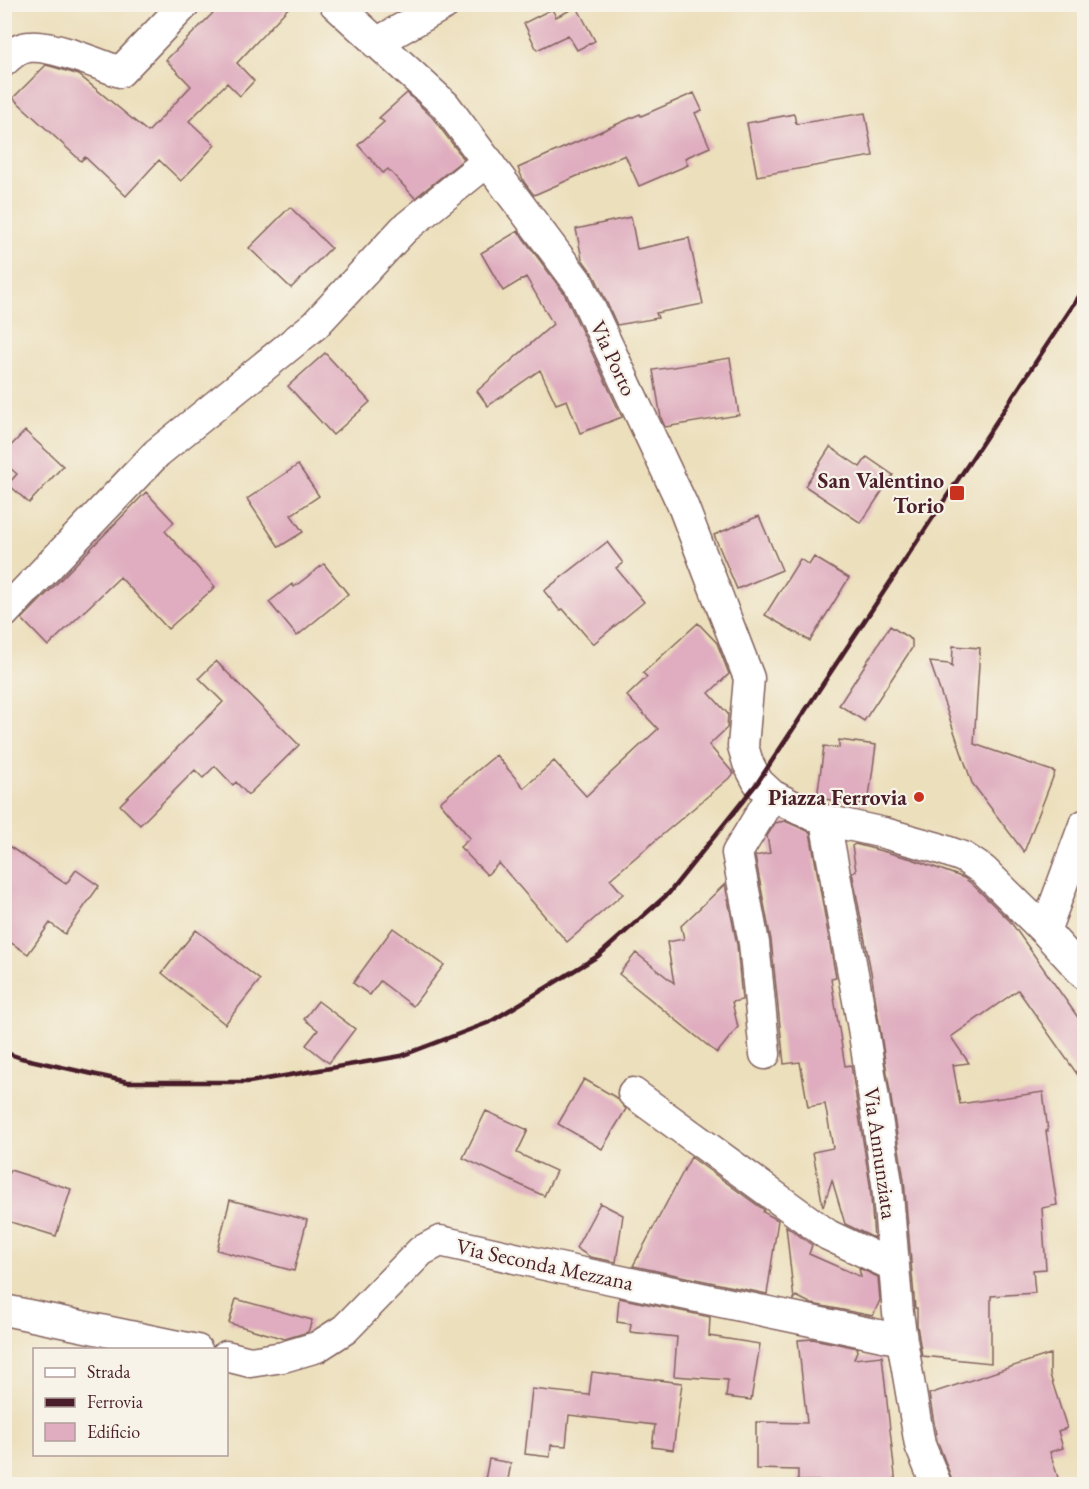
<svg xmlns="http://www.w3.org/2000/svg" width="1089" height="1489" viewBox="0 0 1089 1489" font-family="'EB Garamond',serif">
  <rect width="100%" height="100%" fill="#f7f3e8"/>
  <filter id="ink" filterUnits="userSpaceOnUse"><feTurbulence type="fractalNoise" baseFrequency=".0167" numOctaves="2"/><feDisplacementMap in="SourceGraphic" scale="12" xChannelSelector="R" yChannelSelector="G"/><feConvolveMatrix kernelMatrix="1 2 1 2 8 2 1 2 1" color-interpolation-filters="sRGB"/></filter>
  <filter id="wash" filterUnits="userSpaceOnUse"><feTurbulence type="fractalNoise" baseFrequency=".008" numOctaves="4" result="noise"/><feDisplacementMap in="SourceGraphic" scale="24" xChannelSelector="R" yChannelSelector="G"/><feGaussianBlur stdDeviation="1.35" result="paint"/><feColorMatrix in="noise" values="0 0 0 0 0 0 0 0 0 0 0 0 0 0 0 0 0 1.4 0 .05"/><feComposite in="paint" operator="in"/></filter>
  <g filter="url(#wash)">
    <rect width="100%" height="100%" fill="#ecdfbc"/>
    <g id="blocks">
      <!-- building -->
      <path fill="#dfadbf" d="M222 4H292L237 63 254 81 240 96 227 83 189 121 215 145 181 181 159 160 126 196 85 157 81 161 13 98 46 65 57 68 79 75 148 132 191 86 166 60Z
        M577 7 595 41 577 50 568 35 537 50 524 23 552 9 556 17Z
        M407 93 432 117 464 159 415 198 388 169 383 173 358 145 384 122 379 118Z
        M694 93 702 110 695 113 710 147 685 158 688 165 639 186 625 155 534 195 524 182 518 168 640 114 641 116Z
        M865 113 873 156 757 176 747 123 794 114 796 124Z
        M290 207 331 248 291 288 249 248Z
        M631 217 637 249 689 238 703 304 656 313 658 318 617 325 595 277 582 259 576 229Z
        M518 231 564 293 622 417 580 433 567 400 556 404 540 370 488 406 477 391 553 324 526 277 503 291 481 253Z
        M325 353 370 402 333 435 288 386Z
        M730 358 739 415 665 427 661 418 653 370Z
        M25 431 63 466 29 503 8 484 17 474 4 463V453Z
        M830 447 860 467 867 457 893 475 861 523 805 486Z
        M298 465 319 496 291 515 303 532 279 547 247 499Z
        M146 492 174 522 165 531 215 587 168 629 120 577 48 646 22 619Z
        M759 516 782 570 737 589 714 535Z
        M607 542 623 563 616 568 644 602 593 644 563 609 560 611 544 591Z
        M814 557 849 578 810 641 765 615 800 559 809 565Z
        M324 564 348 594 297 636 269 602 292 584 294 587Z
        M698 623 717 643 729 674 709 693 728 714 727 728 709 745 734 774 610 879 623 894 567 942 499 863 487 875 460 847 470 838 440 802 496 755 524 788 554 761 586 796 658 729 627 696 647 677 643 673Z
        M890 626 912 640V648L864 721 839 705Z
        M953 646 980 648 974 744 1055 772 1024 852 972 783 930 662 949 664 952 667Z
        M216 661 299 745 248 795 236 782 233 785 215 766 203 778 195 770 140 825 120 805 223 702 199 678Z
        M839 740 876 745 868 805 817 798 824 746 839 748Z
        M785 821 810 832 836 978 831 979 845 1066 851 1065 870 1185 874 1238 845 1224 832 1180 823 1207 813 1152 833 1148 825 1104 808 1107 800 1062 784 1064 771 940 755 856 770 853 767 836 775 823Z
        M4 843 66 884 76 870 99 886 65 934 50 923 28 954 4 938Z
        M855 844 912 859 964 878 972 884 1010 921 1084 1026V1084L1018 990 951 1037 969 1063 953 1065 960 1104 1043 1092 1048 1131H1046L1057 1205 1042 1208 1046 1269 1033 1270 1035 1293 991 1296V1363L922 1356 917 1325V1308H915L904 1180 871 972 852 872 856 871 852 846Z
        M725 884 737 945 742 1000 732 1002 738 1027 717 1053 619 974 636 953 674 983 667 942 684 939 681 926Z
        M393 928 444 965 413 1006 380 981 370 995 353 983Z
        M196 930 260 980 225 1024 162 973Z
        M318 1001 355 1029 329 1063 306 1045 318 1030 304 1019Z
        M584 1079 617 1098 626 1109 602 1149 558 1124Z
        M486 1111 528 1130 517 1153 556 1171 544 1196 463 1158Z
        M691 1157 764 1210 763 1212 778 1220 767 1294 633 1266Z
        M10 1170 71 1189 56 1236 4 1220V1188Z
        M230 1200 307 1220 294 1271 217 1250Z
        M600 1203 623 1215 616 1262 590 1257 576 1248Z
        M786 1226 812 1245 809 1254 861 1277 859 1268 878 1277 880 1300 873 1316 812 1304 796 1296 794 1300Z
        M619 1298 710 1317 709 1336 760 1344 751 1400 726 1397 728 1380 674 1376 677 1337 630 1332 631 1324 617 1322Z
        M236 1299 312 1320 308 1332 285 1339 229 1323Z
        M813 1339 858 1348 854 1359 882 1356 896 1485H827V1481H798V1470L756 1469V1422L807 1423 798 1340Z
        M1050 1354V1375L1067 1428 1058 1431 1063 1448 1050 1452 1059 1481 1048 1485H954L937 1440 929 1394Z
        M592 1372 682 1383 673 1450 652 1447 655 1425 569 1415 566 1446 551 1445 550 1457 525 1454 532 1389 589 1395Z
        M489 1459 511 1463 507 1485H484Z"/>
    </g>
  </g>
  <g filter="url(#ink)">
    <use href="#blocks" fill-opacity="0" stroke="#83625e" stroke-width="1.5"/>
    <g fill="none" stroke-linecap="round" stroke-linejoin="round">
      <!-- minor casing -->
      <g stroke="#83625e" stroke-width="33">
        <path id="minor" d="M335 4 445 105 579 284 683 506 749 678 743 746 748 763 758 782 772 795 805 812 825 820 884 833 938 848 963 857 983 870 1045 931
          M376 43 445 4
          M4 61C12 54 18 48 29 47 51 44 98 64 120 72L185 4
          M4 613 157 453 315 325 404 229 488 161
          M825 820 863 1028 887 1183 898 1313 902 1340 920 1445 936 1484
          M1084 825 1045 931 1084 974
          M765 1054 754 943 737 853 772 795
          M633 1093 828 1235 894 1266
          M4 1310 197 1350
          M226 1356 250 1362 283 1357 317 1347 345 1329 421 1251 440 1241 559 1268 902 1340"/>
      </g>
      <!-- minor -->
      <use href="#minor" stroke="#fff" stroke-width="30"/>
      <!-- rail -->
      <path stroke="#4a1f2b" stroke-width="4.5" d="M4 1052 21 1058 128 1082H249L401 1056 490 1022 598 956 669 893 758 782 1084 289"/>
    </g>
  </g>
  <!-- markers -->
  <g fill="#c8321e" stroke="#f7f3e8" stroke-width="2">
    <rect x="949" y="485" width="16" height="16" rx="3"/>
    <circle cx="919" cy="797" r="6"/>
  </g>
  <g text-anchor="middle" stroke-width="4.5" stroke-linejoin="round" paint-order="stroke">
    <!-- street labels -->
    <g font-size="22" fill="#4a1f2b" stroke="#f7f3e8">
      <text transform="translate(614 358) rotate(65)" y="8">Via Porto</text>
      <text transform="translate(881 1153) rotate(82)" y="8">Via Annunziata</text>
      <text transform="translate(545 1264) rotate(12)" y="8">Via Seconda Mezzana</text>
    </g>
    <!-- poi labels -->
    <g font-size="22" font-weight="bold" fill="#4a1f2b" stroke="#f7f3e8" text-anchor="end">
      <text x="944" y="488">San Valentino<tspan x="944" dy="25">Torio</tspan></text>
      <text x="907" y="805">Piazza Ferrovia</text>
    </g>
  </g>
  <!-- margin -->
  <rect width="1089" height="1489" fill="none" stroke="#f7f3e8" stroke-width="24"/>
  <!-- legend -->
  <rect x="33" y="1348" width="195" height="108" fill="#f7f3e8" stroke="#b29e9c" stroke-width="1.5"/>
  <rect x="45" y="1368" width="30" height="9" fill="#ffffff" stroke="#b29e9c" stroke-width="1.5"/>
  <text x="87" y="1378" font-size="18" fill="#4a1f2b">Strada</text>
  <rect x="45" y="1398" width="30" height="9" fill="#4a1f2b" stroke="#b29e9c" stroke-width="1.5"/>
  <text x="87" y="1408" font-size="18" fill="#4a1f2b">Ferrovia</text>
  <rect x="45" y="1423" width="30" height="18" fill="#dfadbf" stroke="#b29e9c" stroke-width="1.5"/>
  <text x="87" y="1438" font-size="18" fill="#4a1f2b">Edificio</text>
</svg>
